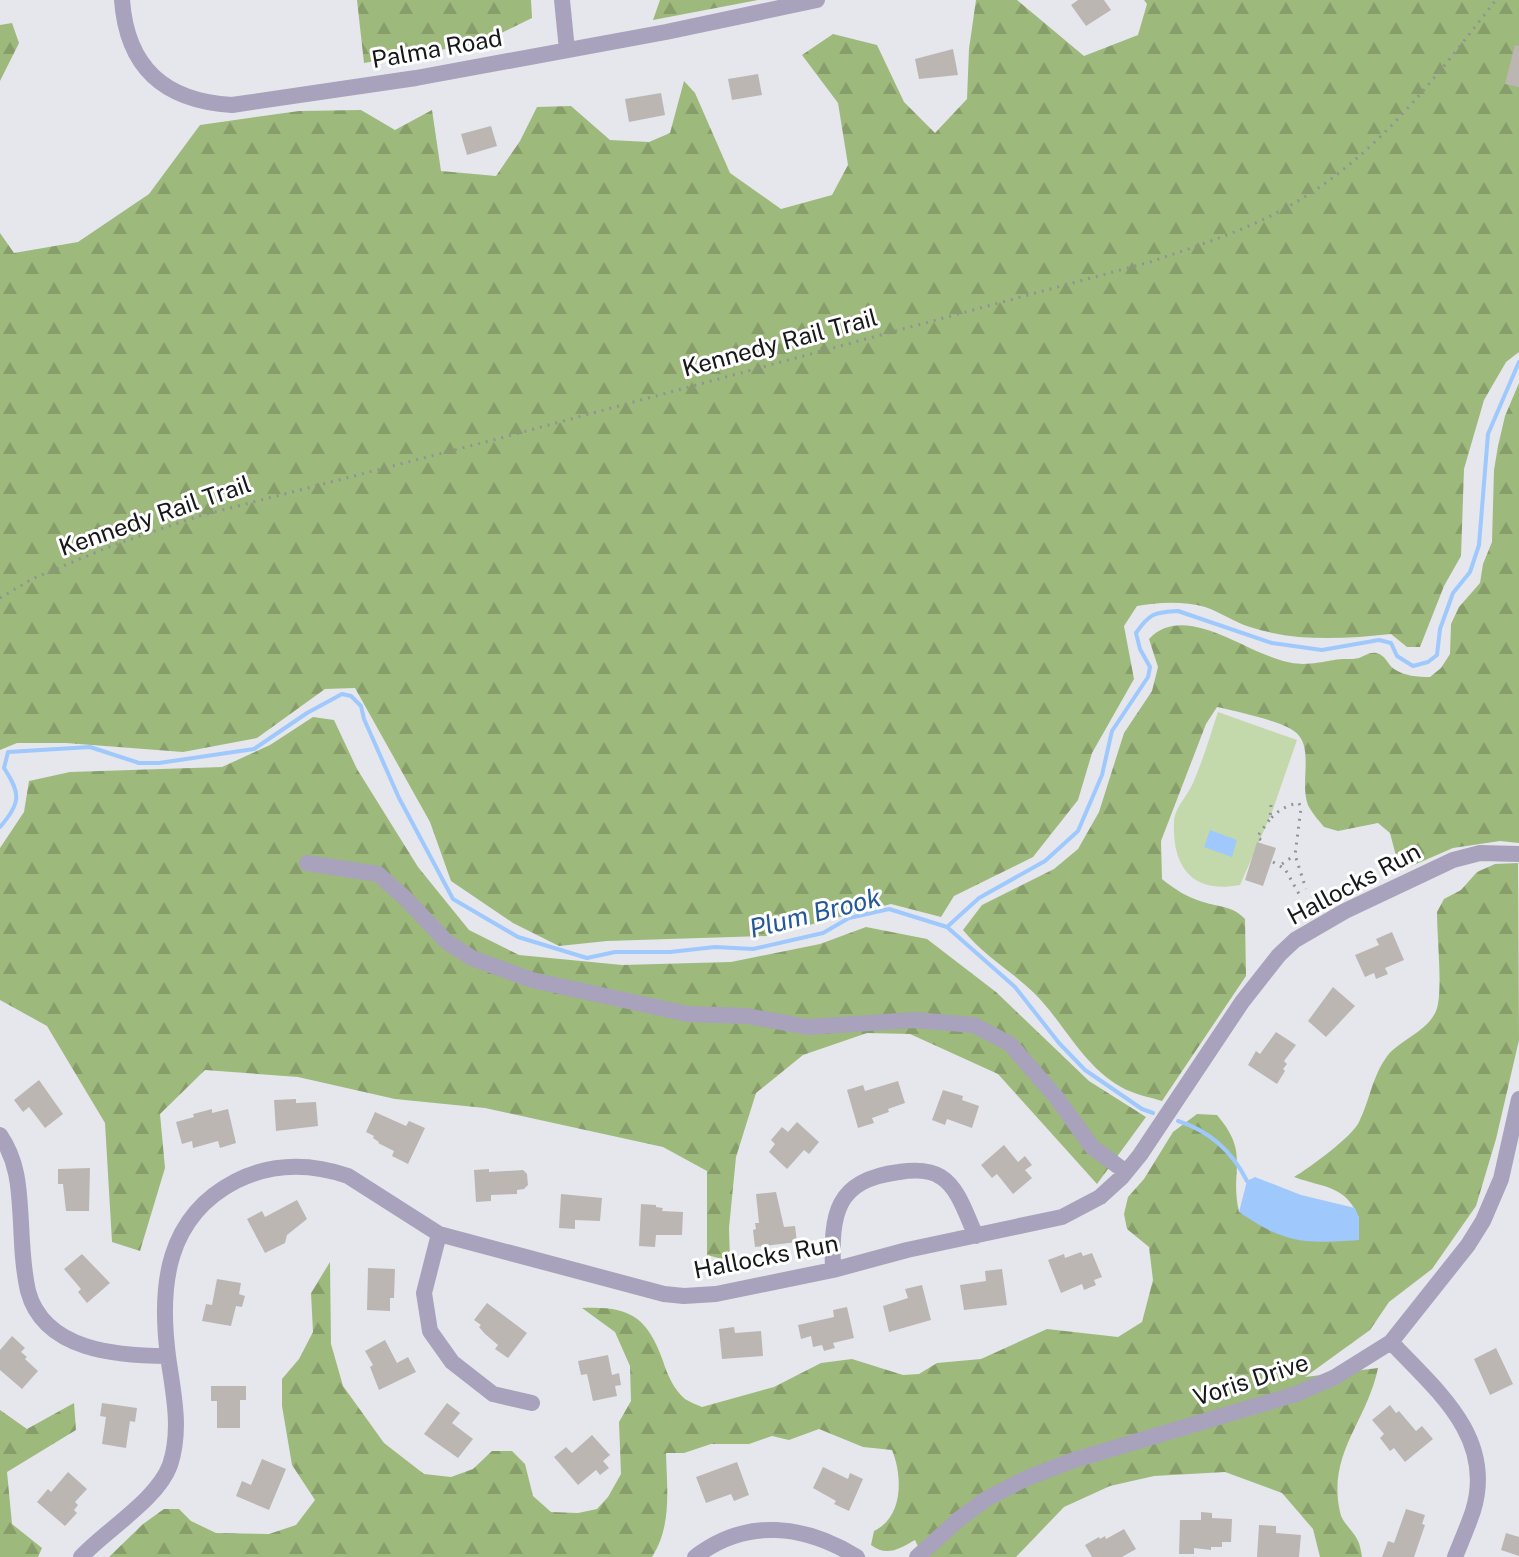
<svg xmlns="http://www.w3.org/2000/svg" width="1519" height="1557" viewBox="0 0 1519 1557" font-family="'Public Sans',sans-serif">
  <defs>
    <pattern id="forest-firs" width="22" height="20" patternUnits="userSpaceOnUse" patternTransform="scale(2)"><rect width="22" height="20" fill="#9eb97c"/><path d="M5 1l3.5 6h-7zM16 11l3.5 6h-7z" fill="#879e6b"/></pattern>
  </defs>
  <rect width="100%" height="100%" fill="#e5e7ed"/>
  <!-- green -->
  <path fill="#c4d9ab" d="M1218 712 1297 740 1272 812 1240 885C1194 894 1172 869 1174 822 1174 809 1188 795 1193 783 1203 760 1210 736 1218 712Z"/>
  <!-- forest -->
  <path fill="url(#forest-firs)" d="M357 0H531L532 18 481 43 364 63Z
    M660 0H758L653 20Z
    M976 0H1017L1084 56 1138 35 1147 4 1144 0H1519V352L1506 362 1484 400 1464 469 1461 556 1444 586 1420 647H1407L1391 634C1344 639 1296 642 1250 627 1234 622 1220 612 1205 607 1184 601 1158 602 1137 606L1124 626 1134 679 1092 753 1078 800 1033 857 954 896 941 917 891 904 766 936 607 941 559 946 513 923 451 881 430 822 355 688 325 689 257 738 183 752 66 743H17L0 750V233L14 253 78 242 149 194 200 125 299 111 361 110 395 130 432 110 441 171 496 176 520 141 537 107 571 106 610 140 649 142 670 133 684 81 695 93 730 173 781 209 832 195 848 165 838 103 802 55 833 34 877 45 904 102 935 133 967 99 969 49Z
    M12 23 19 43 0 81V25Z
    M1519 383V843L1500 841 1453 848 1400 871 1390 833 1378 823 1338 831 1324 827C1319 821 1313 814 1309 807 1298 785 1316 746 1294 731 1281 721 1235 711 1217 707L1206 724 1161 841 1162 879C1174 889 1187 897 1203 902 1219 907 1233 906 1245 919L1246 976 1162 1101C1149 1097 1133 1094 1121 1087 1082 1065 1063 1021 1033 992 1010 970 983 955 963 930L982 905 1054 869 1078 849 1099 812 1124 733 1152 691 1158 667 1149 639C1182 604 1237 646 1274 658 1299 667 1310 664 1334 660 1342 658 1351 660 1359 658 1365 656 1369 652 1376 653 1386 655 1387 664 1394 669 1404 676 1418 677 1430 677L1441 668 1450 654 1451 624 1459 607 1480 583 1483 564 1492 542 1494 470 1498 446 1505 416Z
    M313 717 334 720 357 769 418 867 469 930 519 955 622 965 731 962 820 944 866 927 927 939 996 992 1089 1081 1146 1117 1097 1184 998 1074 910 1034 867 1033 803 1055 756 1093 736 1157 729 1228 730 1261 707 1255V1171L663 1147 485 1108 395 1099 298 1077 205 1070 160 1114 165 1168 140 1251 112 1242 105 1123 47 1026 0 1000V848L24 812 29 781 70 772 222 767 270 745Z
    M1518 863 1519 1040 1496 1139 1476 1206 1432 1269 1389 1302 1370 1330 1305 1377 1378 1368C1367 1422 1327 1453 1340 1512 1342 1523 1352 1529 1357 1539 1360 1544 1361 1551 1362 1557H1320L1313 1529 1282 1493 1225 1472 1154 1476 1110 1486 1064 1507 1016 1557H923L915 1540C899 1549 887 1557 871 1545L874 1531C903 1517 903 1477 892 1450L863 1447 819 1429 789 1440 772 1436 749 1444H711L684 1453H666C667 1489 672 1526 652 1557H109L143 1524 164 1509H179L191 1521 216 1533 269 1534 296 1525 315 1500 292 1465 282 1406V1379L299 1359 313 1332 311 1293 330 1262 331 1344 343 1386 384 1443 424 1474 451 1477 473 1469 492 1451H512L525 1464 533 1496 551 1512 578 1513 597 1509 608 1497 621 1474 619 1422 631 1401 630 1366 615 1332 582 1308C629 1306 647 1316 663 1361 667 1374 674 1390 685 1399 690 1402 697 1405 702 1407L774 1387 821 1363 852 1359 903 1375 919 1374 937 1363 981 1359 1047 1329 1118 1337 1142 1322 1153 1280 1149 1247 1127 1229 1124 1214 1128 1197 1144 1179 1173 1132 1197 1114 1217 1115C1251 1155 1229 1168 1239 1212L1359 1218C1346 1185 1324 1188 1294 1177 1309 1168 1352 1137 1359 1122 1370 1100 1372 1076 1388 1055 1401 1039 1434 1029 1438 1004 1442 981 1437 938 1437 912L1444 899 1461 890 1477 872 1495 864Z
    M74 1403 76 1430 7 1472 12 1524 42 1548 38 1557H0V1410L27 1429Z"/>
  <!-- water -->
  <path fill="#9fc8fd" d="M1210 830 1237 840 1232 857 1204 847Z
    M1255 1177 1301 1195 1355 1208 1359 1218V1240C1303 1244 1286 1244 1239 1212L1247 1181Z"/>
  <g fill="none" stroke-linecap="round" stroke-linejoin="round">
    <!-- stream -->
    <path stroke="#9fc8fd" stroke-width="4" d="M0 827C21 803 21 794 4 768L8 752 90 747 139 763H159L254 749 307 713 342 694 351 696 361 706 364 719 399 798 453 899 518 937 587 958 615 952H670L715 947 753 949 823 933 849 918 889 909 947 927 979 898 1045 861 1078 831 1102 775 1112 731 1148 677 1150 667 1140 649 1136 633C1149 614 1154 612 1178 611L1272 643 1322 650 1379 640 1391 643 1397 656 1413 666 1428 662 1437 655 1440 629 1453 593 1470 572 1479 545 1488 434 1519 362
      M947 927 1015 987 1059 1043 1085 1070 1142 1109 1153 1113
      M1178 1121C1210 1131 1232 1151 1247 1181"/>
  </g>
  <!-- building -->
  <path fill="#bcb6b2" d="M1078 0H1104L1111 10 1086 26 1071 5Z
    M1515 45 1519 46V87L1505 84Z
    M953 49 958 75 919 79 915 59Z
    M758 74 762 95 732 100 728 79Z
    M661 93 665 115 629 122 625 99Z
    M491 126 497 146 467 155 461 134Z
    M1257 842 1276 848 1263 886 1245 880Z
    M1392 932 1404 960 1385 968 1388 974 1376 979 1374 973 1365 977 1355 955 1379 945 1376 939Z
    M1333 987 1355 1006 1326 1037 1308 1021Z
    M1276 1032 1296 1045 1284 1061 1287 1064 1283 1069 1285 1071 1277 1084 1248 1065 1256 1051 1260 1054Z
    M39 1080 63 1114 45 1128 29 1107 23 1112 14 1100Z
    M898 1081 905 1103 888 1109 889 1112 872 1118 874 1123 858 1128 847 1090 863 1085 865 1091Z
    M943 1090 963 1096 962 1100 979 1106 972 1128 947 1119 945 1125 932 1120Z
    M296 1099V1103L316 1102 318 1126 276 1131 274 1100Z
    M212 1109V1113L228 1109 236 1143 220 1148 218 1141 193 1148 192 1141 182 1144 176 1122 194 1117 193 1114Z
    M375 1112 406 1126 409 1121 425 1128 408 1164 392 1156 394 1151 378 1143 379 1142 373 1138 374 1136 366 1132Z
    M797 1122 819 1142 809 1154 804 1150 787 1169 769 1152 775 1144 771 1140 782 1127 788 1132Z
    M1004 1145 1018 1162 1025 1156 1032 1165 1025 1170 1032 1178 1013 1194 997 1174 992 1178 981 1165Z
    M90 1168 89 1211H66L63 1184H58V1169Z
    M489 1169V1172L523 1170 527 1174 528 1185 524 1189 517 1190V1194L491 1195V1201L476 1202 474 1170Z
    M776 1192 784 1227 795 1226 797 1242 755 1247 753 1230 756 1229 755 1223H759L756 1194Z
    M561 1194 602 1198 600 1221 575 1220V1229L559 1228Z
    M297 1200 307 1219 287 1235 285 1243 265 1253 247 1219 262 1211 265 1217Z
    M641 1204 656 1205V1207L663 1208 662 1211 683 1212 682 1235H656L655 1247 639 1246Z
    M1081 1252 1083 1256 1092 1253 1102 1277 1094 1280 1096 1285 1084 1290 1082 1284 1061 1293 1048 1260 1064 1254 1065 1258Z
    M82 1254 110 1283 87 1303 78 1292 81 1289 64 1269Z
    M368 1268 395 1269 394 1298H390V1311L367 1310Z
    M1002 1269 1007 1305 964 1310 960 1285 986 1281 985 1271Z
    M217 1279 241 1283 239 1294 245 1296 242 1307 236 1306 231 1326 202 1321 206 1304 212 1305Z
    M922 1285 931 1320 889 1332 883 1306 908 1298 905 1289Z
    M487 1303 527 1333 508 1358 495 1349 498 1345 485 1334 479 1327 481 1325 474 1320Z
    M847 1307 854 1338 833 1343 835 1348 824 1351 822 1345 813 1347 811 1336 801 1339 798 1325 834 1317 833 1310Z
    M734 1327 735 1333 761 1331 763 1356 722 1359 719 1329Z
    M12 1336 25 1348 21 1352 27 1357 25 1359 38 1371 22 1389 0 1370V1350Z
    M385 1340 397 1363 408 1357 416 1372 379 1390 370 1367 373 1365 365 1351Z
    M1496 1348 1513 1384 1490 1395 1474 1359Z
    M608 1355 612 1375 619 1373 621 1385 615 1386 617 1396 593 1401 587 1374 581 1375 578 1361Z
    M211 1386H246V1400H240V1428H217V1401H211Z
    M102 1403 137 1408 135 1422 130 1421 126 1448 102 1444 106 1417 100 1416Z
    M447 1403 460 1413 452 1423 473 1439 458 1458 424 1434Z
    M1390 1405 1396 1413 1399 1411 1416 1431 1422 1426 1433 1439 1405 1462 1394 1448 1390 1451 1380 1438 1384 1434 1372 1420Z
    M592 1435 610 1455 603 1461 609 1468 600 1475 596 1470 578 1485 554 1457 566 1447 572 1453Z
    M262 1459 286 1469 269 1510 236 1496 242 1481 251 1485Z
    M737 1462 749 1495 734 1501 731 1494 706 1503 696 1477Z
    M823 1467 848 1479 850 1473 863 1479 849 1511 834 1504 836 1501 813 1488Z
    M68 1472 87 1489 75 1502 78 1505 74 1510 77 1513 65 1526 37 1502 48 1489 51 1492Z
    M1406 1509 1425 1515 1422 1524 1425 1525 1414 1557H1382L1388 1541 1394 1543Z
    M1201 1512 1212 1513V1518L1232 1519 1231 1542H1222V1547H1211V1550L1194 1548V1554H1179L1180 1520H1201Z
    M1259 1525 1276 1526V1533L1301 1535 1299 1557H1257Z
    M1124 1529 1136 1549 1122 1557H1092L1085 1545 1099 1537 1100 1539 1105 1536 1106 1539Z
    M1506 1533 1519 1537V1556L1501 1550Z"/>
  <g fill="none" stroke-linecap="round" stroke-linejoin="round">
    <!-- path -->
    <path stroke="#929398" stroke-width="3" stroke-dasharray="2 6" stroke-linecap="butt" d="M0 598 32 579 111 546 199 516 497 439 1150 262C1200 245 1251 229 1296 202 1379 154 1438 74 1496 0
      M1271 805 1270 819C1278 811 1286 805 1299 803L1301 808 1295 855 1306 889
      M1261 840 1257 837 1270 819
      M1273 862 1285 869 1299 894
      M1282 864 1295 855"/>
    <!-- minor -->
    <path stroke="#a8a2bd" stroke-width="16" d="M122 0C127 68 165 101 232 105L416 78 666 32 817 0
      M562 0 567 50
      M307 863 378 874 405 898 447 942 472 958 532 980 688 1014 747 1016 808 1027 915 1020 974 1025 1010 1044 1056 1097 1092 1147 1126 1172
      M0 1135C19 1163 19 1191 21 1223 22 1246 23 1269 28 1291 44 1351 118 1356 168 1356
      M439 1234 424 1293 430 1331 452 1362 493 1394 532 1403
      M833 1270C831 1214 835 1180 899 1172 912 1170 929 1169 941 1177 959 1188 967 1217 976 1236
      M1391 1342C1435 1389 1496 1437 1473 1511 1468 1526 1461 1542 1455 1557
      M81 1557C106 1530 158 1499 170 1465 182 1429 173 1392 168 1356 159 1286 166 1217 236 1181 272 1163 310 1163 348 1176L439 1234 664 1294 684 1296 716 1294 833 1270 907 1250 1062 1217 1100 1197 1122 1177 1140 1155 1242 1002 1279 955 1295 940 1345 911 1453 860 1480 853 1519 854
      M695 1557C747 1517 805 1525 857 1557
      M917 1557 958 1520 986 1499 1027 1478 1074 1460 1296 1394 1335 1377 1391 1342 1468 1245 1483 1221 1501 1179 1519 1099"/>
  </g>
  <g text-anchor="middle" stroke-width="6" stroke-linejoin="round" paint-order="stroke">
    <!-- street labels -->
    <g font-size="24" fill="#17181a" stroke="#fff">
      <text transform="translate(437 49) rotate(-10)" y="8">Palma Road</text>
      <text transform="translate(780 343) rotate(-15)" y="8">Kennedy Rail Trail</text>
      <text transform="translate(155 516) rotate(-19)" y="8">Kennedy Rail Trail</text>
      <text transform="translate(1354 884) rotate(-28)" y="8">Hallocks Run</text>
      <text transform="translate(766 1257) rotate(-11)" y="8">Hallocks Run</text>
      <text transform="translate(1251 1380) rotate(-18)" y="8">Voris Drive</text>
    </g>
    <!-- water labels -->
    <g font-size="26" font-style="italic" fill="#245898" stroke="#fff">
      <text transform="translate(815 913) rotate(-14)" y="9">Plum Brook</text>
    </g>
  </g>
</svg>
